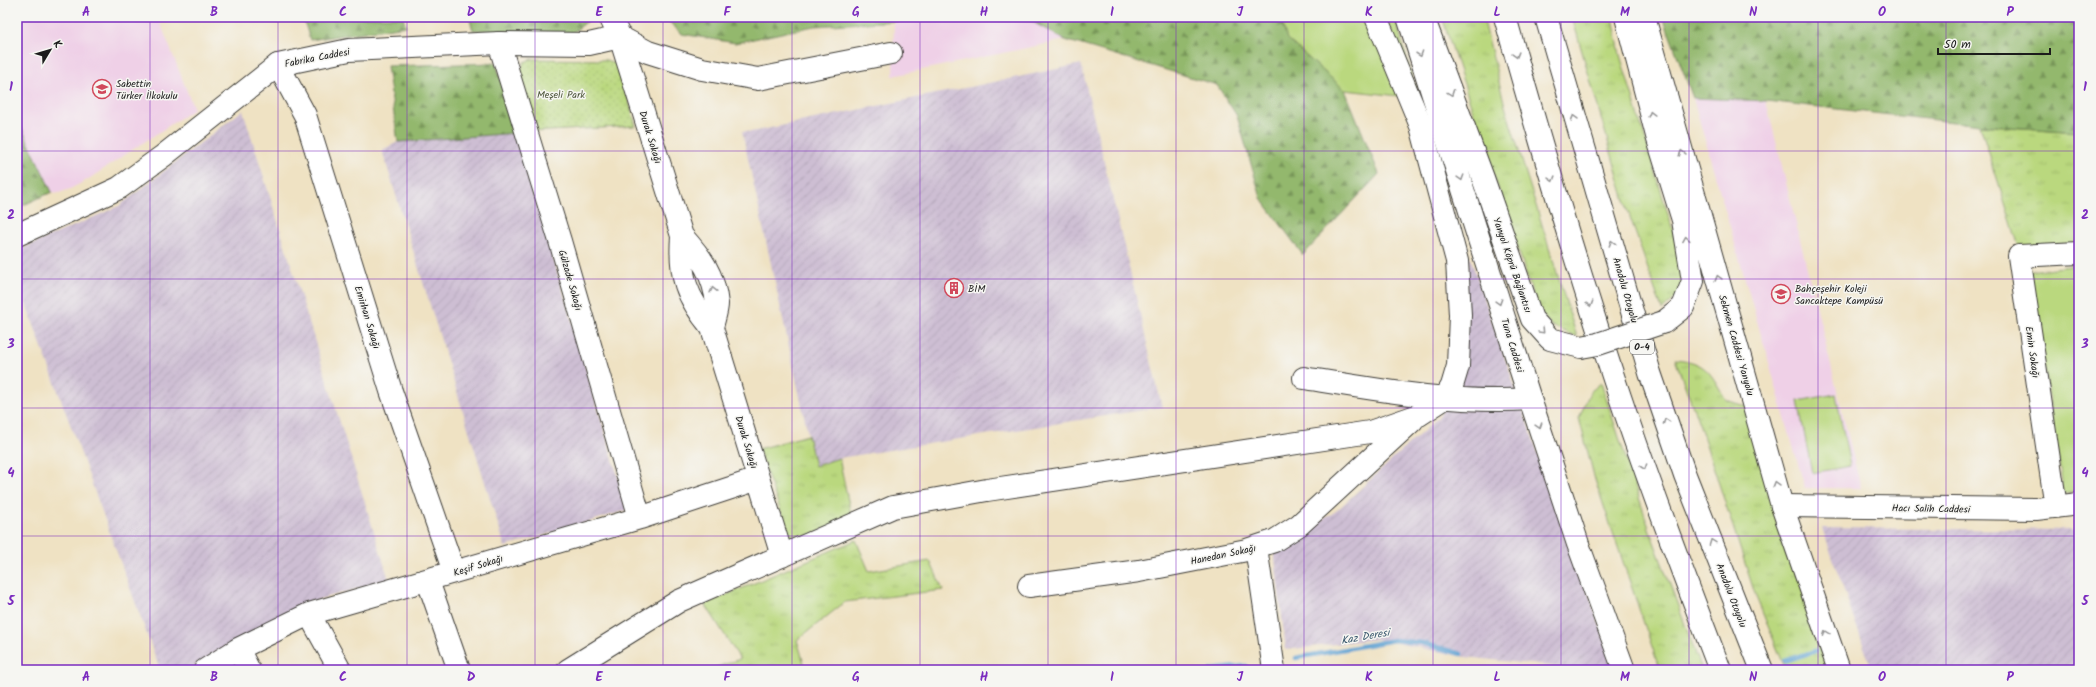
<svg xmlns="http://www.w3.org/2000/svg" width="2096" height="687" viewBox="0 0 2096 687" font-family="Kalam,sans-serif">
  <defs>
    <pattern id="industrial-furrows" width="10" height="10" patternUnits="userSpaceOnUse"><rect width="10" height="10" fill="#cdbed3"/><path d="M-1 1l2-2M0 10L10 0M9 11l2-2" fill="none" stroke="#afa3b5"/></pattern>
    <pattern id="grass-tufts" width="24" height="20" patternUnits="userSpaceOnUse"><rect width="24" height="20" fill="#bad87e"/><path d="M3 7l-1-3M5 7V3M7 7l1-3M15 17l-1-3M17 17v-4M19 17l1-3" fill="none" stroke="#9fb96c"/></pattern>
    <pattern id="forest-firs" width="22" height="20" patternUnits="userSpaceOnUse"><rect width="22" height="20" fill="#93b86d"/><path d="M5 1l3.5 6h-7zM16 11l3.5 6h-7z" fill="#779559"/></pattern>
    <pattern id="park-dots" width="8" height="8" patternUnits="userSpaceOnUse"><rect width="8" height="8" fill="#bad87e"/><path d="M2 2h.1M6 6h.1" fill="none" stroke="#9fb96c" stroke-width="1.8" stroke-linecap="round"/></pattern>
  </defs>
  <rect width="100%" height="100%" fill="#f6f6f2"/>
  <filter id="ink" filterUnits="userSpaceOnUse"><feTurbulence type="fractalNoise" baseFrequency=".025" numOctaves="2"/><feDisplacementMap in="SourceGraphic" scale="8" xChannelSelector="R" yChannelSelector="G"/><feConvolveMatrix kernelMatrix="1 2 1 2 8 2 1 2 1" color-interpolation-filters="sRGB"/></filter>
  <filter id="wash" filterUnits="userSpaceOnUse"><feTurbulence type="fractalNoise" baseFrequency=".012" numOctaves="4" result="noise"/><feDisplacementMap in="SourceGraphic" scale="16" xChannelSelector="R" yChannelSelector="G"/><feGaussianBlur stdDeviation="0.9" result="paint"/><feColorMatrix in="noise" values="0 0 0 0 0 0 0 0 0 0 0 0 0 0 0 0 0 1.4 0 .05"/><feComposite in="paint" operator="in"/></filter>
  <g filter="url(#wash)">
    <rect width="100%" height="100%" fill="#efe2c3"/>
    <!-- built -->
    <path fill="#efd0e7" d="M17 17H158L194 109 87 180 70 189 59 193 52 192 17 118Z
      M948 18 1031 21 1065 40 893 76 894 21Z
      M1693 98 1766 101 1861 488H1805Z"/>
    <!-- industrial -->
    <path fill="url(#industrial-furrows)" d="M1081 64 1162 407 839 458 815 466 742 131 751 132Z
      M243 110 389 580 320 599 187 670H160L17 279V251L119 206Z
      M516 133 628 510 505 547 382 150 398 142Z
      M1469 254 1527 422 1616 670H1587L1465 657 1377 639 1286 650 1274 551 1336 511 1439 417 1460 375Z
      M1822 528 2079 530V670H1872Z"/>
    <!-- grass -->
    <path fill="url(#grass-tufts)" stroke="#6b7a4d" d="M1442 17H1483L1505 106 1577 337 1552 326 1538 310Z
      M1572 17H1613L1620 55 1680 254C1682 283 1687 290 1662 310L1628 211Z
      M1980 125 2079 132V244L2019 247Z
      M1675 359C1708 362 1711 374 1726 400L1748 407 1841 670H1786L1756 597 1700 426Z
      M1601 383 1651 534 1702 670H1660L1595 480 1579 418 1590 392Z
      M808 435 815 466 839 458 852 519 792 542 758 449Z
      M856 540 869 571 930 561 943 590 845 602 797 640 806 670H708L740 659 705 604Z"/>
    <!-- forest -->
    <path fill="url(#forest-firs)" stroke="#586a44" d="M303 17H403L406 26 310 40Z
      M469 17H588L589 20 572 33 473 30Z
      M664 17H1280L1287 39 1345 90 1379 174 1303 255 1261 198 1237 116 1217 85 1065 40 1031 21 948 18 814 26 735 43 682 34Z
      M1663 17H2079V132L1980 125 1766 101 1693 98Z
      M496 63 516 133 398 142 387 66Z
      M17 118 52 192 17 208Z"/>
    <!-- park -->
    <path fill="url(#park-dots)" stroke="#6b7a4d" d="M532 59 606 60 614 63 620 70 636 126 531 132 520 72 524 62Z"/>
    <!-- garden -->
    <path fill="#bad87e" stroke="#6b7a4d" d="M1280 17H1395L1418 98 1345 90 1287 39Z
      M2079 265V492L2064 494 2029 271Z
      M1836 394 1850 466 1812 473 1798 401Z"/>
    <g fill="none" stroke-linecap="round" stroke-linejoin="round">
      <!-- stream -->
      <path stroke="#5ea1d2" stroke-width="4.5" d="M1296 658 1394 640 1422 643 1461 654
        M1785 661 1815 651
        M1211 670 1246 666"/>
    </g>
  </g>
  <g filter="url(#ink)">
    <g fill="none" stroke-linecap="round" stroke-linejoin="round">
      <!-- minor casing -->
      <g stroke="#3c3a35" stroke-width="24">
        <path id="minor" d="M620 37 682 236C679 276 686 297 712 328L782 556
          M620 37 648 52 702 69 758 79 891 53
          M499 43 560 241 640 518
          M278 65 305 115 391 391 454 572
          M682 236C701 257 714 274 717 304 717 311 713 321 712 328
          M1304 378C1378 390 1455 404 1530 399
          M1782 506 2036 509 2079 504
          M2056 507 2019 256 2079 253
          M1256 547 1274 670
          M428 581 459 670
          M1029 586 1139 571 1247 550 1274 541 1299 525 1412 421
          M309 614 340 670
          M238 649 249 670
          M205 670 238 649 309 614 640 518 758 479
          M568 670 679 601 893 507 987 490 1370 432 1419 415 1445 398 1452 386 1458 366 1460 315 1457 261 1421 126 1376 17"/>
      </g>
      <!-- major casing -->
      <g stroke="#3c3a35" stroke-width="24">
        <path id="major" d="M610 17 620 37
          M1408 17 1530 399 1578 544 1624 670
          M1423 17 1483 178 1532 319 1550 339 1581 347
          M1626 17 1657 136 1683 220 1693 281 1683 307 1664 322
          M1644 17 1782 506 1839 670
          M17 235 119 188 163 156 278 65 349 50 499 43 589 44 620 37"/>
      </g>
      <!-- highway casing -->
      <g stroke="#3c3a35" stroke-width="24">
        <path id="highway" d="M1505 17C1541 145 1578 272 1620 397 1651 489 1685 579 1720 670
          M1546 17 1650 373 1685 475 1762 670"/>
      </g>
      <!-- minor -->
      <use href="#minor" stroke="#fff" stroke-width="22"/>
      <!-- major -->
      <use href="#major" stroke="#fff" stroke-width="22"/>
      <!-- highway -->
      <use href="#highway" stroke="#fff" stroke-width="22"/>
      <!-- major-bridge casing -->
      <g stroke="#3c3a35" stroke-width="24" stroke-linecap="butt">
        <path id="major-bridge" d="M1581 347 1598 344 1664 322"/>
      </g>
      <!-- major-bridge -->
      <use href="#major-bridge" stroke="#fff" stroke-width="22"/>
    </g>
    <!-- one-way arrows -->
    <defs><path id="oneway-chevron" d="M-2-3.5L2.5 0L-2 3.5" fill="none" stroke-width="1.6" stroke-linecap="round" stroke-linejoin="round"/></defs>
    <g stroke="#999">
      <use href="#oneway-chevron" transform="translate(1420 54) rotate(71)"/>
      <use href="#oneway-chevron" transform="translate(1516 55) rotate(74)"/>
      <use href="#oneway-chevron" transform="translate(1451 93) rotate(70)"/>
      <use href="#oneway-chevron" transform="translate(1651 114) rotate(-105)"/>
      <use href="#oneway-chevron" transform="translate(1574 118) rotate(-106)"/>
      <use href="#oneway-chevron" transform="translate(1682 153) rotate(-106)"/>
      <use href="#oneway-chevron" transform="translate(1461 178) rotate(73)"/>
      <use href="#oneway-chevron" transform="translate(1552 179) rotate(74)"/>
      <use href="#oneway-chevron" transform="translate(1686 239) rotate(-99)"/>
      <use href="#oneway-chevron" transform="translate(1612 243) rotate(-107)"/>
      <use href="#oneway-chevron" transform="translate(1718 278) rotate(-106)"/>
      <use href="#oneway-chevron" transform="translate(713 290) rotate(-103)"/>
      <use href="#oneway-chevron" transform="translate(1499 302) rotate(73)"/>
      <use href="#oneway-chevron" transform="translate(1590 304) rotate(72)"/>
      <use href="#oneway-chevron" transform="translate(1542 331) rotate(47)"/>
      <use href="#oneway-chevron" transform="translate(1666 421) rotate(-109)"/>
      <use href="#oneway-chevron" transform="translate(1539 426) rotate(72)"/>
      <use href="#oneway-chevron" transform="translate(1644 467) rotate(71)"/>
      <use href="#oneway-chevron" transform="translate(1776 484) rotate(-106)"/>
      <use href="#oneway-chevron" transform="translate(1712 542) rotate(-111)"/>
      <use href="#oneway-chevron" transform="translate(1826 633) rotate(-111)"/>
    </g>
  </g>
  <!-- grid -->
  <path fill="none" stroke="#7b2cbf" stroke-width="1" stroke-opacity="0.55" d="M150 17V670M278 17V670M407 17V670M535 17V670M663 17V670M792 17V670M920 17V670M1048 17V670M1176 17V670M1304 17V670M1433 17V670M1561 17V670M1689 17V670M1818 17V670M1946 17V670M17 151H2079M17 279H2079M17 408H2079M17 536H2079"/>
  <!-- icons -->
  <defs>
    <g id="school-ring" transform="scale(1)"><circle r="9.5" fill="#f6f6f2" stroke="#d1495b" stroke-width="1.5"/><path d="M0-5L7-2L0 1L-7-2ZM-4 1L0 2.5L4 1V4Q0 6-4 4Z" fill="#d1495b"/></g>
    <g id="building-ring" transform="scale(1)"><circle r="9.5" fill="#f6f6f2" stroke="#d1495b" stroke-width="1.5"/><path d="M-4-6H4V6H1V3H-1V6H-4ZM-2.5-4.3h1.7v1.8h-1.7ZM.8-4.3h1.7v1.8H.8ZM-2.5-1h1.7V.8h-1.7ZM.8-1h1.7V.8H.8Z" fill="#d1495b"/></g>
  </defs>
  <g fill-rule="evenodd">
    <use href="#school-ring" x="102" y="89"/>
    <use href="#building-ring" x="954" y="288"/>
    <use href="#school-ring" x="1781" y="294"/>
  </g>
  <g text-anchor="middle" stroke-width="3" stroke-linejoin="round" paint-order="stroke">
    <!-- shield labels -->
    <rect fill="#f6f6f2" stroke="#5d5d5c" stroke-width="1" x="1630" y="340" width="24" height="14" rx="3"/>
    <g font-size="9" font-weight="bold" fill="#1c1c1c">
      <text x="1642" y="350">O-4</text>
    </g>
    <!-- street labels -->
    <g font-size="10" fill="#1c1c1c" stroke="#f6f6f2">
      <text transform="translate(317 57) rotate(-11)" y="4">Fabrika Caddesi</text>
      <text transform="translate(651 137) rotate(73)" y="4">Durak Sokağı</text>
      <text transform="translate(1513 265) rotate(71)" y="4">Yanyol Köprü Bağlantısı</text>
      <text transform="translate(571 280) rotate(74)" y="4">Gülzade Sokağı</text>
      <text transform="translate(1626 290) rotate(74)" y="4">Anadolu Otoyolu</text>
      <text transform="translate(368 317) rotate(73)" y="4">Emirhan Sokağı</text>
      <text transform="translate(1513 345) rotate(73)" y="4">Tuna Caddesi</text>
      <text transform="translate(1737 345) rotate(74)" y="4">Sekmen Caddesi Yanyolu</text>
      <text transform="translate(2033 352) rotate(82)" y="4">Emin Sokağı</text>
      <text transform="translate(747 442) rotate(73)" y="4">Durak Sokağı</text>
      <text transform="translate(1931 508) rotate(1)" y="4">Hacı Salih Caddesi</text>
      <text transform="translate(1223 554) rotate(-12)" y="4">Hanedan Sokağı</text>
      <text transform="translate(478 565) rotate(-17)" y="4">Keşif Sokağı</text>
      <text transform="translate(1732 595) rotate(69)" y="4">Anadolu Otoyolu</text>
    </g>
    <!-- poi labels -->
    <g font-size="10" fill="#1c1c1c" stroke="#f6f6f2" text-anchor="start">
      <text x="116" y="87">Sabettin<tspan x="116" dy="12">Türker İlkokulu</tspan></text>
      <text x="968" y="292">BİM</text>
      <text x="1795" y="292">Bahçeşehir Koleji<tspan x="1795" dy="12">Sancaktepe Kampüsü</tspan></text>
    </g>
    <!-- park labels -->
    <g font-size="10" fill="#4b5439" stroke="#f6f6f2">
      <text x="561" y="98">Meşeli Park</text>
    </g>
    <!-- water labels -->
    <g font-size="11" font-style="italic" fill="#3a586e" stroke="#f6f6f2">
      <text transform="translate(1365 636) rotate(-10)" y="4">Kaz Deresi</text>
    </g>
  </g>
  <!-- margin -->
  <rect width="2096" height="687" fill="none" stroke="#f6f6f2" stroke-width="44"/>
  <!-- north arrow -->
  <g transform="translate(50 50) rotate(52)" stroke="#f6f6f2" stroke-width="3" paint-order="stroke">
  <path d="M0-3L7 15L0 10L-7 15Z" fill="#1c1c1c"/>
  <text y="-6" font-size="11" font-weight="bold" text-anchor="middle" fill="#1c1c1c">K</text>
  </g>
  <!-- scale -->
  <path d="M1938 48v6h112v-6" fill="none" stroke="#1c1c1c" stroke-width="2"/>
  <text x="1944" y="48" font-size="12" fill="#1c1c1c" stroke="#f6f6f2" stroke-width="3" paint-order="stroke">50 m</text>
  <rect x="22" y="22" width="2052" height="643" fill="none" stroke="#7b2cbf" stroke-width="1.5"/>
  <g font-size="13" text-anchor="middle" font-weight="bold" fill="#7b2cbf">
    <text x="86" y="16">A</text>
    <text x="214" y="16">B</text>
    <text x="343" y="16">C</text>
    <text x="471" y="16">D</text>
    <text x="599" y="16">E</text>
    <text x="727" y="16">F</text>
    <text x="856" y="16">G</text>
    <text x="984" y="16">H</text>
    <text x="1112" y="16">I</text>
    <text x="1240" y="16">J</text>
    <text x="1369" y="16">K</text>
    <text x="1497" y="16">L</text>
    <text x="1625" y="16">M</text>
    <text x="1753" y="16">N</text>
    <text x="1882" y="16">O</text>
    <text x="2010" y="16">P</text>
    <text x="11" y="91">1</text>
    <text x="2085" y="91">1</text>
    <text x="11" y="219">2</text>
    <text x="2085" y="219">2</text>
    <text x="11" y="348">3</text>
    <text x="2085" y="348">3</text>
    <text x="11" y="477">4</text>
    <text x="2085" y="477">4</text>
    <text x="11" y="605">5</text>
    <text x="2085" y="605">5</text>
    <text x="86" y="681">A</text>
    <text x="214" y="681">B</text>
    <text x="343" y="681">C</text>
    <text x="471" y="681">D</text>
    <text x="599" y="681">E</text>
    <text x="727" y="681">F</text>
    <text x="856" y="681">G</text>
    <text x="984" y="681">H</text>
    <text x="1112" y="681">I</text>
    <text x="1240" y="681">J</text>
    <text x="1369" y="681">K</text>
    <text x="1497" y="681">L</text>
    <text x="1625" y="681">M</text>
    <text x="1753" y="681">N</text>
    <text x="1882" y="681">O</text>
    <text x="2010" y="681">P</text>
  </g>
</svg>
